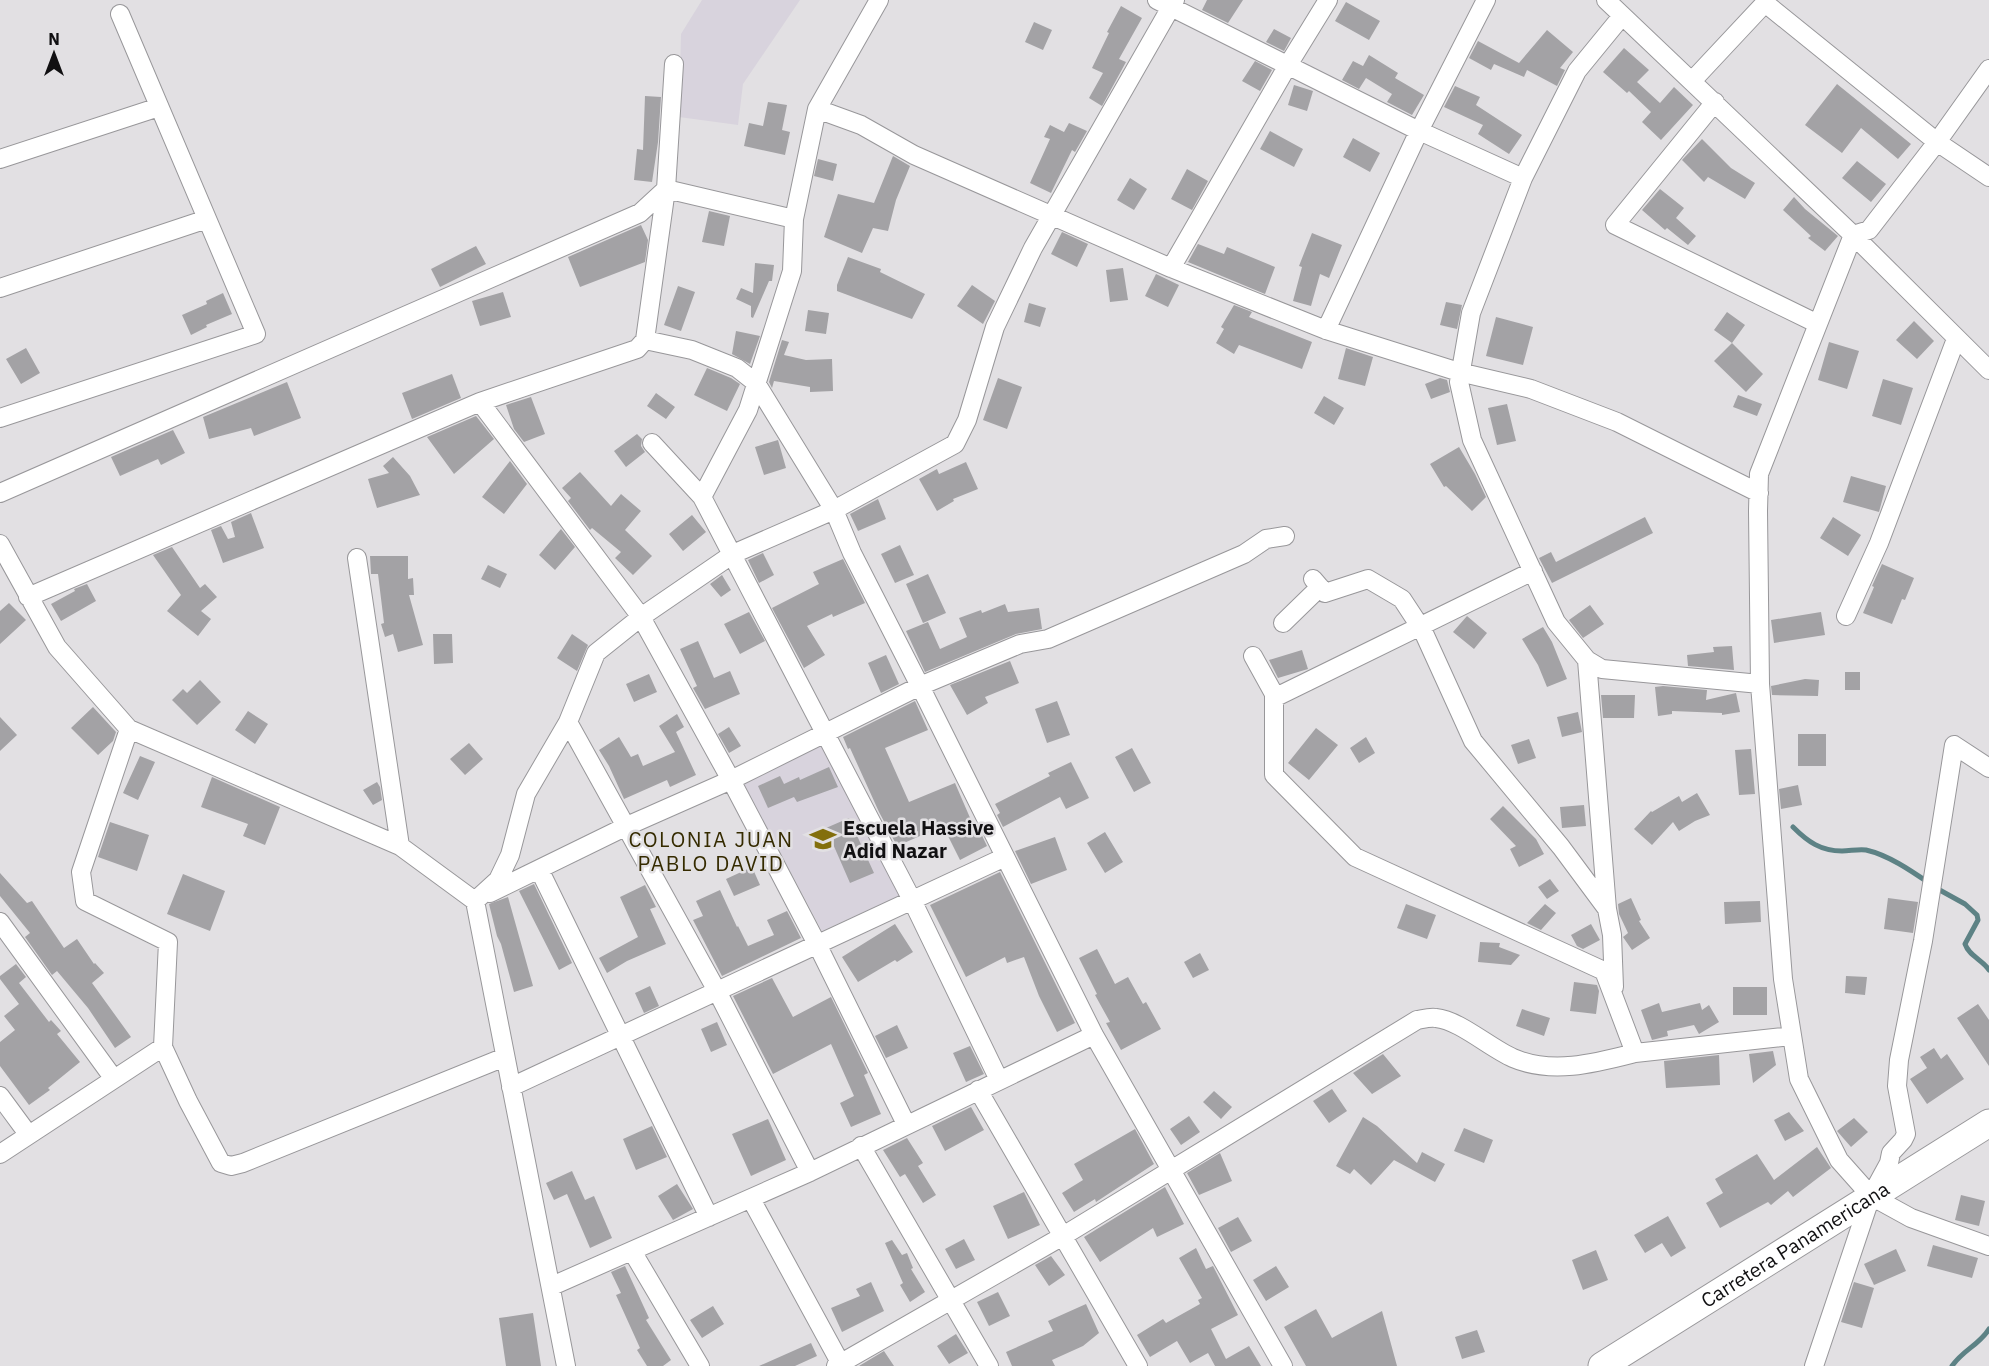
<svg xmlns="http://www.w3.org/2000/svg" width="1989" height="1366" viewBox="0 0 1989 1366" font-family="'IBM Plex Sans',sans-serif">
  <rect width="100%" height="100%" fill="#e2e0e3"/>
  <!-- built -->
  <path fill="#d8d3dd" d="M702 0H800L743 84 738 125 679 117 681 34Z
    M823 744 901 895 822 931 743 783Z"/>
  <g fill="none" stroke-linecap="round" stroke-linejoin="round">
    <!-- stream -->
    <path stroke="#5d8285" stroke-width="5" d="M1793 827C1808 842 1821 851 1842 851 1850 851 1858 849 1866 850 1888 855 1910 870 1929 883
      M1936 888 1965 904 1977 915 1978 920 1965 944C1969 956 1983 960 1989 970
      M1952 1366C1963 1350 1979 1345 1989 1329"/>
  </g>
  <!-- building -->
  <path fill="#a3a2a5" d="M1207 0H1243L1228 23 1202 10Z
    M1346 2 1380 21 1369 40 1335 21Z
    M1121 6 1142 18 1119 59 1126 62 1102 106 1089 98 1103 73 1092 68 1109 33 1107 32Z
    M1034 22 1052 30 1043 50 1025 42Z
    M1274 29 1291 38 1284 51 1266 42Z
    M1547 30 1573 52 1560 68 1565 70 1557 86 1527 70 1524 77 1494 64 1491 70 1469 58 1478 41 1519 63Z
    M1624 48 1649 70 1637 82 1660 103 1674 87 1693 105 1661 140 1642 122 1651 112 1629 91 1627 93 1603 72Z
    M1369 55 1398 73 1395 78 1424 95 1412 115 1387 102 1392 94 1366 78 1359 89 1342 80 1353 61 1363 66Z
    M1255 61 1272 70 1260 91 1242 81Z
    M1837 84 1911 144 1898 159 1861 128 1842 153 1805 125Z
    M1294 85 1313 91 1307 111 1288 105Z
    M1455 86 1480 97 1476 105 1522 135 1509 154 1478 134 1483 125 1444 107Z
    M645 96 661 97 658 142 652 182 634 180 637 149 643 150Z
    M768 102 787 105 782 130 790 132 785 155 744 146 749 123 763 126Z
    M1069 123 1087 131 1075 152 1072 150 1051 193 1030 183 1050 139 1044 137 1050 125 1064 132Z
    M1270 131 1303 149 1294 167 1260 149Z
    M1353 138 1380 153 1370 172 1343 157Z
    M1702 139 1731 168 1755 183 1745 199 1708 177 1704 182 1682 160Z
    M893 156 910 166 896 200 888 231 873 228 862 253 824 237 838 194 874 203Z
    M818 159 837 164 833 181 814 176Z
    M1857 161 1886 184 1871 202 1842 178Z
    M1187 169 1208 181 1192 210 1171 199Z
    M1130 178 1147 189 1134 210 1117 200Z
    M1660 189 1684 208 1676 218 1696 236 1688 245 1667 228 1665 230 1642 210Z
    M1794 197 1805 209 1838 236 1825 251 1808 238 1811 236 1783 210Z
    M709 211 730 216 724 246 702 242Z
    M641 225 648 240 645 262 580 287 568 257Z
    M1062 232 1088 244 1077 267 1051 254Z
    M1312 233 1342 245 1329 278 1320 274 1311 306 1293 301 1302 267 1299 266Z
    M1198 244 1224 254 1227 247 1275 267 1265 294 1188 262Z
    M476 246 486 264 440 287 431 269Z
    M848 257 881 269 880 272 925 294 912 319 837 291V285Z
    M755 263 774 265 772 281H769L753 318 751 317V306L736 299 741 288 753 293Z
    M1123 268 1128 300 1110 302 1106 270Z
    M1156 274 1179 285 1168 307 1145 296Z
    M972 285 995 301 983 324 957 306Z
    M678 286 695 292 681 331 664 325Z
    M503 292 511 317 480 326 472 301Z
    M223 293 232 314 206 325 207 327 191 335 182 315 207 304 206 301Z
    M1446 302 1462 305 1457 329 1440 325Z
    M1029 303 1046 308 1040 327 1024 322Z
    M1234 305 1252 312 1249 317 1312 342 1302 369 1239 345 1234 354 1216 343 1224 329 1221 327Z
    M808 310 829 313 826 334 805 331Z
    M1727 312 1745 325 1732 343 1714 330Z
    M1496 317 1533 327 1523 365 1486 356Z
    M1914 321 1934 341 1917 359 1896 340Z
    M736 331 760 336 750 364 732 354Z
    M782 340 789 342 784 355 806 360 832 359 833 391 810 392V387L774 381 772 388 769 382Z
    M1829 342 1859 351 1847 389 1818 380Z
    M1732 343 1763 374 1746 392 1714 361Z
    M26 348 40 373 21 384 6 359Z
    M1346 348 1373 357 1365 386 1338 379Z
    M707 368 731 378 740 384 727 411 694 395Z
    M452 374 461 398 412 419 402 393Z
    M998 378 1022 387 1007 429 983 420Z
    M1440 378 1447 380 1450 392 1431 399 1425 384Z
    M1883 379 1913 388 1901 425 1872 416Z
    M287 382 301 418 254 436 251 428 209 439 203 417Z
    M656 393 675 407 666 419 647 406Z
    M1738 395 1762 404 1757 416 1733 407Z
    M1324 396 1344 408 1334 425 1314 413Z
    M531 397 545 434 524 442 514 429 506 405Z
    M1507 404 1516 441 1497 445 1488 408Z
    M476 416 494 439 454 474 427 437Z
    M173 430 185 453 161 465 158 459 120 476 111 457Z
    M637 434 642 439 641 446 645 452 626 467 614 451Z
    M778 440 786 468 764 475 755 447Z
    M1459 447 1475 474 1486 497 1472 511 1446 486 1444 487 1430 464Z
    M393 457 410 476 420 495 377 508 368 479 389 473 383 466Z
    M510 461 527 484 504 514 482 497Z
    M966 462 978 489 953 499 954 501 937 511 919 479 937 469 939 474Z
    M580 472 611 506 621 494 641 511 625 530 652 556 633 575 615 558 621 552 592 528 590 530 568 501 571 498 562 488Z
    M1851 476 1886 486 1879 512 1843 502Z
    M878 499 886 519 858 531 850 514Z
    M251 513 264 548 223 563 211 530 221 526 228 539 235 537 231 522Z
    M692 515 706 532 683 551 669 534Z
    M1645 517 1653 533 1552 583 1539 558 1551 552 1556 562Z
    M1833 517 1861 535 1848 556 1820 538Z
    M561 529 575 547 555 570 539 555Z
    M900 545 914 575 895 583 881 554Z
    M172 547 200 588 205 584 217 597 201 611 211 619 198 636 167 611 181 595 153 555Z
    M763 553 774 575 759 583 748 560Z
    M370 556H408V579L413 578 414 595H409L423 645 398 652 393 634 385 637 381 624 384 623 378 574H371Z
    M843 559 865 603 833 617 832 614 807 626 825 655 804 668 772 608 819 584 813 572Z
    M1882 564 1914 578 1905 600 1902 599 1892 624 1863 613 1874 587 1872 586Z
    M488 565 507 574 500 588 481 579Z
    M928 574 946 613 923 623 906 584Z
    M722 575 731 590 721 597 710 584Z
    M87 584 96 601 61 621 51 604 75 591 74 589Z
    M9 603 26 620 0 644V611Z
    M1005 604 1008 612 1039 608 1042 629 1016 634 925 672 906 631 928 622 940 649 967 637 959 618 981 610 982 613Z
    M1590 605 1604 624 1583 638 1569 620Z
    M749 612 765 641 740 654 724 624Z
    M1821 612 1825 635 1774 643 1771 620Z
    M1467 616 1487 633 1474 649 1453 632Z
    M1543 627 1552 642 1567 679 1547 687 1538 665 1522 639Z
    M433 634H452L453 663 434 664Z
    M572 634 588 645 577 671 557 658Z
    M698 641 714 678 730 671 740 694 705 709 693 688 697 686 680 649Z
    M1732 646 1734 670 1688 666 1687 655 1714 652 1713 647Z
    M1302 650 1308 669 1278 678 1269 660Z
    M886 655 899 684 881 693 868 663Z
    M1010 661 1019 683 985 697 988 703 967 715 950 685Z
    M1845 672H1860V690H1845Z
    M649 674 657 692 634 702 626 684Z
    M1805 679 1819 680 1818 696 1772 695 1771 686Z
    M200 680 221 702 197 725 172 700 183 689 187 693Z
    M1663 686 1707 690 1706 700 1736 693 1740 712 1722 715V713L1672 711V714L1658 716 1655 687Z
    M1601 695H1635L1634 718H1603Z
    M915 701 928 730 885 748 909 802 955 783 974 827 977 825 987 846 960 860 943 826 897 846 879 812 850 748 848 749 843 737Z
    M1057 701 1070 735 1047 743 1035 709Z
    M93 707 116 732 113 741 98 755 71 728Z
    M248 711 268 724 255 744 235 730Z
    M1578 712 1582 732 1562 737 1557 717Z
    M677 714 684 727 676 732 696 775 670 787 667 780 624 799 609 766 599 750 619 737 631 757 638 754 643 766 675 752 659 726Z
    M0 717 17 735 0 751Z
    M729 727 741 746 729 753 718 734Z
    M1316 728 1338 745 1309 780 1288 763Z
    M1798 734H1826V766H1798Z
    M1366 737 1375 753 1359 763 1350 748Z
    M1529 739 1536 758 1518 764 1511 745Z
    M469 743 483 759 465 775 450 759Z
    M1132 748 1151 783 1134 792 1115 757Z
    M1751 749 1755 794 1739 795 1735 750Z
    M140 756 155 762 138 800 123 793Z
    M1071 762 1089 798 1066 809 1060 797 1003 827 997 815 1000 813 995 804 1050 776 1048 773Z
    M829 767 838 787 797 802 794 797 768 808 758 786 780 776 784 784 799 777 800 780Z
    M212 777 280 807 265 845 243 836 248 824 201 807Z
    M377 782 380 787 382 800 373 805 363 790Z
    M1798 785 1802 805 1781 809 1779 789Z
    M1697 793 1710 815 1695 821 1679 831 1673 822 1652 845 1634 829 1651 811 1652 812 1679 796 1682 802Z
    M1584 805 1586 826 1562 828 1560 807Z
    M1503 806 1536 839 1544 854 1519 867 1510 849 1516 846 1490 819Z
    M849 818 874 873 850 883 826 828Z
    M110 822 149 835 137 871 98 857Z
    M1105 832 1123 862 1105 873 1087 843Z
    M1055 837 1067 870 1031 884 1015 851Z
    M752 867 760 885 734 896 726 879Z
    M1000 872 1075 1023 1057 1032 1039 996 1024 957 1007 963 1005 957 966 977 930 905Z
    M0 873 27 903 32 901 64 948 77 939 94 964 95 963 104 973 92 983 131 1037 115 1048 88 1008 57 971 52 975 25 937 30 933 0 896Z
    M183 874 225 891 210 931 167 914Z
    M1550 879 1559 891 1547 899 1538 887Z
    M534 884 572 963 559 970 519 891Z
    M645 885 656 907 650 909 666 944 627 961 607 973 599 958 638 937 620 897Z
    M720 890 737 927 738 926 748 946 774 935 767 920 787 911 801 938 722 976 693 920 703 916 696 901Z
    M508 897 533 986 514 992 501 944 497 936 489 904Z
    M1631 898 1641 920 1639 921 1650 938 1632 950 1623 937 1628 933 1619 914 1618 904Z
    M1888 898 1918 902 1913 933 1884 929Z
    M1760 901 1761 922 1725 924 1724 902Z
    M1406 904 1436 915 1427 939 1397 928Z
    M1545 904 1556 913 1541 930 1527 923Z
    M895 924 913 952 897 962 895 960 858 982 842 957Z
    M1591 924 1600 940 1583 949 1577 946 1571 935Z
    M1480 942 1500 943 1499 947 1520 955 1511 965 1478 962Z
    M1097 949 1115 984 1128 977 1143 1004 1146 1002 1161 1029 1121 1050 1106 1023 1110 1022 1095 995 1097 994 1079 958Z
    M1200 953 1209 970 1193 978 1184 962Z
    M16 964 26 977 19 983 49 1022 51 1020 61 1031 57 1034 80 1062 48 1088 50 1090 29 1105 0 1066V1042L15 1030 4 1016 19 1004 0 979V976Z
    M1846 976 1867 977 1865 995 1845 993Z
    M772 978 793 1017 831 997 868 1073 864 1075 881 1114 851 1127 840 1103 854 1096 831 1044 773 1074 733 996Z
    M1574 982 1597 985 1599 991 1596 1014 1570 1011Z
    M650 986 659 1006 644 1013 635 993Z
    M1733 987H1767V1015H1733Z
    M1659 1003 1662 1012 1700 1003 1702 1010 1709 1005 1719 1022 1699 1034 1694 1025 1667 1031 1668 1036 1652 1040 1641 1010Z
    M1978 1004 1989 1020V1066L1957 1018Z
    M1522 1009 1550 1018 1544 1036 1516 1026Z
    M717 1022 727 1045 711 1052 701 1029Z
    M897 1025 908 1048 886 1058 875 1036Z
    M970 1046 984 1074 966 1082 953 1053Z
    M1934 1048 1941 1059 1947 1054 1964 1079 1927 1104 1910 1079 1927 1068 1920 1057Z
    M1773 1051 1776 1065 1753 1083 1749 1054Z
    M1383 1054 1401 1076 1372 1094 1353 1073Z
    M1719 1055 1720 1085 1666 1088 1664 1061Z
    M1332 1089 1347 1111 1329 1123 1313 1101Z
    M1214 1091 1232 1107 1221 1119 1203 1102Z
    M971 1107 984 1130 945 1151 932 1126Z
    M1789 1112 1804 1131 1785 1141 1774 1120Z
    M1189 1116 1200 1132 1181 1145 1170 1129Z
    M1363 1117 1377 1126 1417 1163 1422 1152 1445 1164 1435 1182 1394 1160 1371 1185 1354 1169 1350 1174 1336 1166Z
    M1854 1118 1868 1132 1851 1147 1837 1131Z
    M768 1119 786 1160 751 1176 732 1134Z
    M652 1126 667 1157 636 1170 623 1139Z
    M1464 1128 1493 1140 1484 1163 1454 1151Z
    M1135 1129 1154 1164 1096 1202 1095 1199 1074 1212 1062 1193 1083 1180 1074 1164Z
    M907 1138 923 1163 918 1166 936 1195 923 1203 905 1174 900 1177 883 1150Z
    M1817 1147 1831 1168 1793 1197 1788 1191 1771 1205 1768 1202 1720 1228 1706 1203 1723 1193 1715 1179 1757 1154 1774 1180Z
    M1220 1153 1232 1181 1199 1195 1187 1173Z
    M572 1171 585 1200 594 1196 612 1238 590 1248 567 1194 554 1200 546 1183Z
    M677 1184 693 1209 673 1220 658 1196Z
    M1165 1187 1184 1224 1157 1237 1153 1228 1100 1262 1084 1237Z
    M1024 1192 1040 1225 1008 1239 993 1206Z
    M1961 1195 1985 1201 1979 1226 1955 1220Z
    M1668 1216 1686 1248 1671 1257 1662 1243 1645 1253 1634 1235Z
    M1238 1217 1252 1241 1231 1252 1218 1228Z
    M964 1239 975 1260 956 1269 945 1249Z
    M892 1240 902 1255 907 1253 913 1268 911 1269 925 1292 910 1302 900 1285 903 1283 885 1243Z
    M1933 1245 1978 1258 1972 1278 1927 1266Z
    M1196 1248 1206 1269 1213 1266 1238 1315 1211 1329 1226 1359 1249 1346 1261 1366H1215L1208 1353 1190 1363 1177 1341 1150 1357 1137 1335 1163 1319 1166 1323 1200 1304 1198 1300 1202 1298 1179 1258Z
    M1896 1249 1906 1271 1874 1285 1864 1264Z
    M1596 1250 1608 1280 1583 1290 1572 1260Z
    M1051 1256 1065 1275 1049 1286 1035 1265Z
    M625 1266 649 1318 646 1320 671 1360 663 1366H647L637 1350 640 1348 616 1295 621 1293 611 1272Z
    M1276 1266 1289 1287 1266 1301 1253 1280Z
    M871 1282 884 1311 842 1332 831 1308 860 1296 856 1289Z
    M1854 1282 1874 1288 1862 1328 1841 1322Z
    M998 1292 1010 1316 989 1326 977 1302Z
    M1086 1304 1099 1333 1083 1346 1052 1360 1055 1366H1012L1006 1352 1053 1331 1048 1321Z
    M713 1306 724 1324 702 1338 690 1320Z
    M1316 1309 1332 1338 1382 1311 1397 1366H1306L1284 1327Z
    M533 1313 541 1366H506L499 1318Z
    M1477 1330 1485 1352 1462 1359 1455 1337Z
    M956 1334 968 1353 949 1364 937 1346Z
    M811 1343 817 1356 795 1366H759Z
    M884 1351 894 1366H859Z"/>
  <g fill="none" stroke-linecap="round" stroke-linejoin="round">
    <!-- minor casing -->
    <g stroke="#98979a" stroke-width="20">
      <path id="minor" d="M879 0 817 109 794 219 792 271 748 410 702 497 912 900 999 1080
        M1157 0 1415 129 1523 178
        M1606 0 1853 235 1989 370
        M1622 16 1577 71 1523 178 1471 313 1459 382 1472 440 1556 622 1587 660 1602 669 1760 684
        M674 64 666 189 794 219
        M1989 69 1937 142 1869 230 1853 235 1759 474 1758 511 1760 684 1783 979 1799 1079 1839 1160 1871 1196 1911 1218 1989 1246
        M1692 81 1765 3 1937 142 1989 177
        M1715 102 1615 225 1818 324
        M817 109 861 125 914 155 1171 268 1326 330 1459 372 1531 389 1617 422 1759 493
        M0 159 159 107
        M1171 268 1288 65 1328 0
        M0 288 207 219
        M1326 330 1419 131 1486 0
        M645 340 692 350 737 368 756 383 834 510 852 553 920 686 1094 1035 1283 1366
        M480 402 641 617 731 780 817 944 906 1124
        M0 418 256 334 120 14
        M652 443 702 497
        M0 493 640 213 666 189 645 340 637 349 480 402 28 597
        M0 544 57 647 129 729 400 846 475 901 566 1366
        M357 558 400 846
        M1313 579 1325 593 1368 579 1402 599 1423 631 1473 741 1561 847 1607 909 1612 935 1614 987
        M1846 616 1879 543 1956 339
        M1283 623 1320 587
        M1253 656 1274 694V775L1355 857 1604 971 1635 1053 1792 1036
        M1587 660 1607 909
        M1274 698 1533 571
        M568 722 717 991 810 1172
        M129 729 81 872 85 901 168 942 163 1047 188 1101 221 1163 231 1166 243 1163 505 1057
        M539 869 709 1217
        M490 893 627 826 731 780 920 686 1020 644 1048 639 1244 554 1266 539 1285 536
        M475 901 498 880 510 855 526 794 568 722 596 653 641 617 733 554 834 510 955 444 967 420 995 327 1033 248 1175 0
        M0 922 114 1079
        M511 1087 1005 857
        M978 1090 1138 1366
        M0 1096 28 1134
        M861 1146 989 1366
        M0 1154 163 1047
        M751 1199 842 1366
        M632 1251 700 1366
        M552 1286 810 1172 1094 1035
        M836 1366 1063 1236 1417 1020C1423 1019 1430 1017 1436 1018 1459 1020 1490 1048 1513 1058 1552 1075 1596 1063 1635 1053
        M1814 1366 1871 1196 1889 1163 1891 1153 1903 1140 1906 1134 1897 1086 1899 1060 1923 941 1954 745 1989 768"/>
    </g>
    <!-- highway casing -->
    <g stroke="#98979a" stroke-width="29">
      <g id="highway">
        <path id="s1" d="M1602 1366 1989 1123"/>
      </g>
    </g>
    <!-- minor -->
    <use href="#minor" stroke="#fff" stroke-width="18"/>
    <!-- highway -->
    <use href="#highway" stroke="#fff" stroke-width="27"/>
  </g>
  <!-- icons -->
  <defs>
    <g id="school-bare" transform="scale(2.07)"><path d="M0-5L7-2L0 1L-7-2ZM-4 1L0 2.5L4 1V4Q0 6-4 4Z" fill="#836f0d" stroke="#e2e0e3" stroke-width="2.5" paint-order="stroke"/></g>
  </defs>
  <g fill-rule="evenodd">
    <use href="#school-bare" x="823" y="839"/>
  </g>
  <g text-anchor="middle" stroke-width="5" stroke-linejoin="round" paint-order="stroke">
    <!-- poi labels -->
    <g font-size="20" font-weight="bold" fill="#111012" stroke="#e2e0e3" text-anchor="start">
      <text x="843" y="835">Escuela Hassive<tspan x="843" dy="23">Adid Nazar</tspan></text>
    </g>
    <!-- street labels -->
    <g font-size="20" fill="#111012" stroke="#e2e0e3">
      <text dy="7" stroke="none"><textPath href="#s1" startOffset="228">Carretera Panamericana</textPath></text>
    </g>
    <!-- neighbourhood labels -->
    <g font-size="21" letter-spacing="1.5" fill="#352b00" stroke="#e2e0e3">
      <text x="711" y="847">COLONIA JUAN<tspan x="711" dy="24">PABLO DAVID</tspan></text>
    </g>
  </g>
  <!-- north arrow -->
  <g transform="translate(54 54)" stroke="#e2e0e3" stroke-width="4.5" paint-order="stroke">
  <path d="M0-4.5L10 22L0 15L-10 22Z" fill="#111012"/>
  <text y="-9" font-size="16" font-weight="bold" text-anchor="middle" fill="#111012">N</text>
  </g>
</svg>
